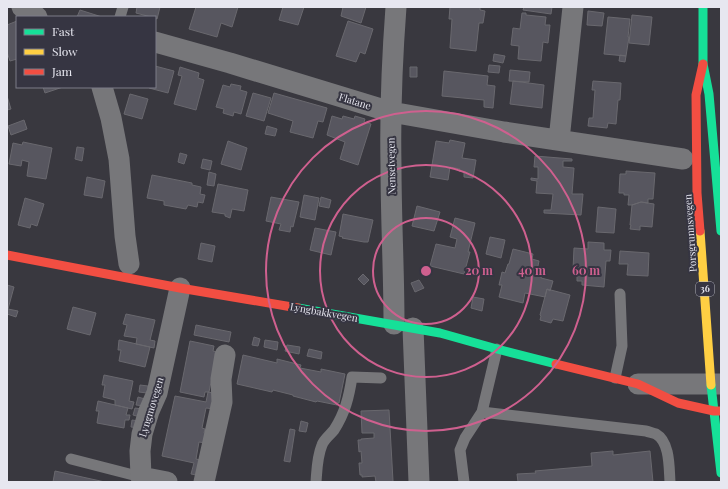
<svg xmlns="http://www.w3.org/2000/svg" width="728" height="489" viewBox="0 0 728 489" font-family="'Playfair Display',serif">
  <rect width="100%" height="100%" fill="#39383f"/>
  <!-- building -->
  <path fill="#57565f" stroke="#69686e" d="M137 7H160L157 19 155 18V17H151L136 13Z
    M196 7H238L232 27 221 23 217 37 189 29Z
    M283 7H304L298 25 279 20Z
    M343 7H366L361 23 341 16Z
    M450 7H480V10L485 11 483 23H479L476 51 450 48 452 19H449Z
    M524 7H552L551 14 523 10Z
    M80 10 102 17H77Z
    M588 11 604 13 602 26 587 25Z
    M522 13H526V15L546 17 545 25H550L548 43 543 42 541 61 518 59 519 46 511 45 513 28 520 29Z
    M632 15 652 17 649 45 629 43Z
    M608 17 630 19 628 37H629L626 56 604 54Z
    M17 21V59L10 61 7 52V25Z
    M348 21 373 29 365 54 360 52 356 62 336 56Z
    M494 54 505 56 503 63 493 61Z
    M620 55 626 56 625 62 619 61Z
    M489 65 500 66 499 73 488 72Z
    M155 66 174 71 168 93 149 88V87H155Z
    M180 67 199 73 198 78 204 80 196 110 174 104 182 76 178 75Z
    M410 67H417V77H410Z
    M510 70 530 72 529 82 509 81Z
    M444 71 488 76 487 85 495 86 493 108 484 107V100L442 96Z
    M513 81 544 85 542 108 510 104Z
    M593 81 621 83 620 100H618L616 124 608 123 607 128 588 126 589 118H593L595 90H592Z
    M231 84 241 86 240 90 247 92 241 114 234 112 233 116 223 113 224 109 216 107 223 85 230 87Z
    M43 87H63L45 93Z
    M253 93 271 98 264 121 246 116Z
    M274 93 327 108 323 122 318 121 313 138 290 132 293 121 268 113Z
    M130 94 148 99 142 119 124 114Z
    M7 96 11 109 7 110Z
    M332 116 342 119 343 116 354 119 355 116 365 119 364 122 371 124 358 165 340 159 345 142 327 135Z
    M24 120 27 129 11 135 8 126Z
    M267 126 277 129 275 136 265 134Z
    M450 140 465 143 462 158 476 160 473 178 464 177V172L459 171 460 169 450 167 448 180 430 177 436 141 449 143Z
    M228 141 247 148 241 170 221 164Z
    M23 142 52 148 46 179 27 176 29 162 22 160 21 166 9 164 13 143 22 145Z
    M77 147 84 148 82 161 75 159Z
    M180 153 187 155 184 164 178 162Z
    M535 156 572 159V161H563V167L574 168 572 194H583L581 215 544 213V210H551L553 194 536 193 537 181 531 180V178L538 179V167H534Z
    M203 159 212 161 210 170 201 168Z
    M626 171 655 173 653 199H648V203L641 202 632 205H628L629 195H624V193H619L620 174H626Z
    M209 172 216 174 214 186 207 185Z
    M152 175 192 183V185L201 187 200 194 205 195 203 203 198 202 197 207 188 205 186 209 164 205V201L147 198Z
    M87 177 105 181 102 198 84 195Z
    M218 184 248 190 244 211 232 209 230 218 225 216V214L212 212Z
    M304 195 319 198 315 220 300 217Z
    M271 197 299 202 293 227 291 226 290 232 279 230 281 224 266 221Z
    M321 197 331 200 329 208 319 206Z
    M25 198 44 204 37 226 31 224 30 228 18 225Z
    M641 202 654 204 652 227 640 226V230L630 229 631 225H630L632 205Z
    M417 206 440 212 434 231 412 226Z
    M598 207 616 209 614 233 596 232Z
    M343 214 373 220 368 242H364L342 238 343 237 339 236Z
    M455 218 475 223 468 252H470L464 274 430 266 436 244 455 248 457 239 450 237Z
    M315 228 336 232 331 255 310 250Z
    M490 237 505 240 501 258 486 254Z
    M588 242 604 243V250H611L610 261H606L604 287 582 285V281H577V270H573L574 248 588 249Z
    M201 243 215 246 212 262 198 259Z
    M513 249 533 254 532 259 539 261 537 271 531 269V270L542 273 541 278 553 281 550 291 547 289 545 297 525 293 523 303 499 297 502 285H499L502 272 505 273 508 264H509Z
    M620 251 649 253 648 276 627 275 628 264H619Z
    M363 274 369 280 364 285 358 279Z
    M419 280 424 288 415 292 411 283Z
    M7 285 14 287 8 309 18 311 16 317 7 314Z
    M547 289 570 295 563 321 553 319 551 323 540 320 541 316 540 315Z
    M473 297 484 299 482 311 471 308Z
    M73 307 96 313 90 335 67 329Z
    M126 314 155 320 150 340 155 341 154 348 136 344 137 338 124 336 127 325 123 324Z
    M196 325 231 332 229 342 194 335Z
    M254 337 260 339 258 346 252 345Z
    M119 340 150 347 145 367 119 361 121 350H118Z
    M265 340 278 342 277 350 264 347Z
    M190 341 214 346 213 351 217 352 209 392H205L204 397 180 392Z
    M287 345 300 347 299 354 285 351Z
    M309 349 322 352 321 359 307 356Z
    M243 355 277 363V359L301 365 300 368 321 372V369L345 374 339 403H337V405L317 401 316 402 293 396V395L273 390 272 392 237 384Z
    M104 375 133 381 129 401 134 402 132 409 115 405V400L103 397 105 385H102Z
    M140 385 148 386 147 393 139 392Z
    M208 392 217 394 215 409 206 408 202 428 205 429 204 433 207 434 205 443 199 442 196 459 205 461 202 476 191 474 194 463 162 456 175 396 206 402Z
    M138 397 145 399 144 406 136 405Z
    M98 401 128 408 126 415H130L129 420H125L124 428 97 423 99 411H96Z
    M135 408 142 409 140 417 133 415Z
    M389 410 393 481 392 482H368H376L375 476 362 477V475H360L359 463H362L361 451 359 452 358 440H361V439L374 438V433H362L361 411Z
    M132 420 139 421 138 428 131 427Z
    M301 421 308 423 306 432 299 431Z
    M290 429 295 430 290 462 284 461Z
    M613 451V455L650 451 653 482H518L517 474 536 473 535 471 592 466 591 453Z
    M55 471 105 482H53Z"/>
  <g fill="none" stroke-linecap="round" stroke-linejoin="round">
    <!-- lane -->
    <path stroke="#77777a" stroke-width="11" d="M120 17 123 7
      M615 378 622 346 620 294
      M482 412 646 431C649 432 653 433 656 434 670 442 669 467 670 482
      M71 459 141 477
      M316 482C317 469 317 457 322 445 324 439 330 435 334 430 345 413 349 397 352 377L381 378
      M464 482 460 450 465 438 482 412 497 349"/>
    <!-- street -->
    <path stroke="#77777a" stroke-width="21" d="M22 7 37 17
      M155 42 230 63 391 112 504 132 683 159
      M102 87 111 118 119 159 125 236 129 264
      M559 140 573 7
      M394 324C394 271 391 219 391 166 390 113 392 60 396 7
      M413 328 419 482
      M638 384H721
      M167 482 141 477 140 451 142 434 149 411 157 393 180 288
      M204 482 222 402 221 379 225 355"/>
    <!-- fast -->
    <path stroke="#16e098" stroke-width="9" d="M703 7V64L709 94 721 231
      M298 308 440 333 497 349 556 364
      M711 385 721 473"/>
    <!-- slow -->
    <path stroke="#ffcf43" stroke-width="9" d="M700 231 711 385"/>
    <!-- jam -->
    <path stroke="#f24e42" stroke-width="9" d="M700 231 697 193 696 95 703 64
      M7 255 180 288 298 308
      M556 364 638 384 678 403 714 411H721"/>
  </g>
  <!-- distance rings -->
  <g fill="none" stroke="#cf608f" stroke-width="2">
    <circle cx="426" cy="271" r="53"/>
    <circle cx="426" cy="271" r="106"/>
    <circle cx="426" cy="271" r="160"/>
  </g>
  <g text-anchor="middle" stroke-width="4" stroke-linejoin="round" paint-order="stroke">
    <!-- shield labels -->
    <rect fill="#363542" stroke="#b2b2bc" stroke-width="1" x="696" y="282" width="18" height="14" rx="3"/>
    <g font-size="9" font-weight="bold" fill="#e7e7f0">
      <text x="705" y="292">36</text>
    </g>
    <!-- street labels -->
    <g font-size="10" fill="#e7e7f0" stroke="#363542">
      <text transform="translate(355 101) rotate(17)" y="4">Flatane</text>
      <text transform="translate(391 166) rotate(-91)" y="4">Nensetvegen</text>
      <text transform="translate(690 233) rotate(-94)" y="4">Porsgrunnsvegen</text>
      <text transform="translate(324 312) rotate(10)" y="4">Lyngbakkvegen</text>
      <text transform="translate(151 407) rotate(-73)" y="4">Lyngmovegen</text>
    </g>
  </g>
  <circle cx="426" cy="271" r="6" fill="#cf608f" stroke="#363542" stroke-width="2"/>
  <g font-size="12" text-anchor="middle" font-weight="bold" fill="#cf608f" stroke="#363542" stroke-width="4" stroke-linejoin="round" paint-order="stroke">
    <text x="479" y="275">20 m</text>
    <text x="532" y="275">40 m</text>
    <text x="586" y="275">60 m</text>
  </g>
  <!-- border -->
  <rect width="728" height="489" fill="none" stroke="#e7e7f0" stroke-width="16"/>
  <!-- legend -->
  <rect x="16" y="16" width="140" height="72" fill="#363542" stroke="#7d7c88"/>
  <rect x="24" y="29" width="20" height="6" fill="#16e098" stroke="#7d7c88"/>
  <text x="52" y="36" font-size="12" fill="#e7e7f0">Fast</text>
  <rect x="24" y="49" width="20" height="6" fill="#ffcf43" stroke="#7d7c88"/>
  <text x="52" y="56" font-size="12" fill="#e7e7f0">Slow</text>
  <rect x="24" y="69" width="20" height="6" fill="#f24e42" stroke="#7d7c88"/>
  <text x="52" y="76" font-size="12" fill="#e7e7f0">Jam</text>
</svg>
